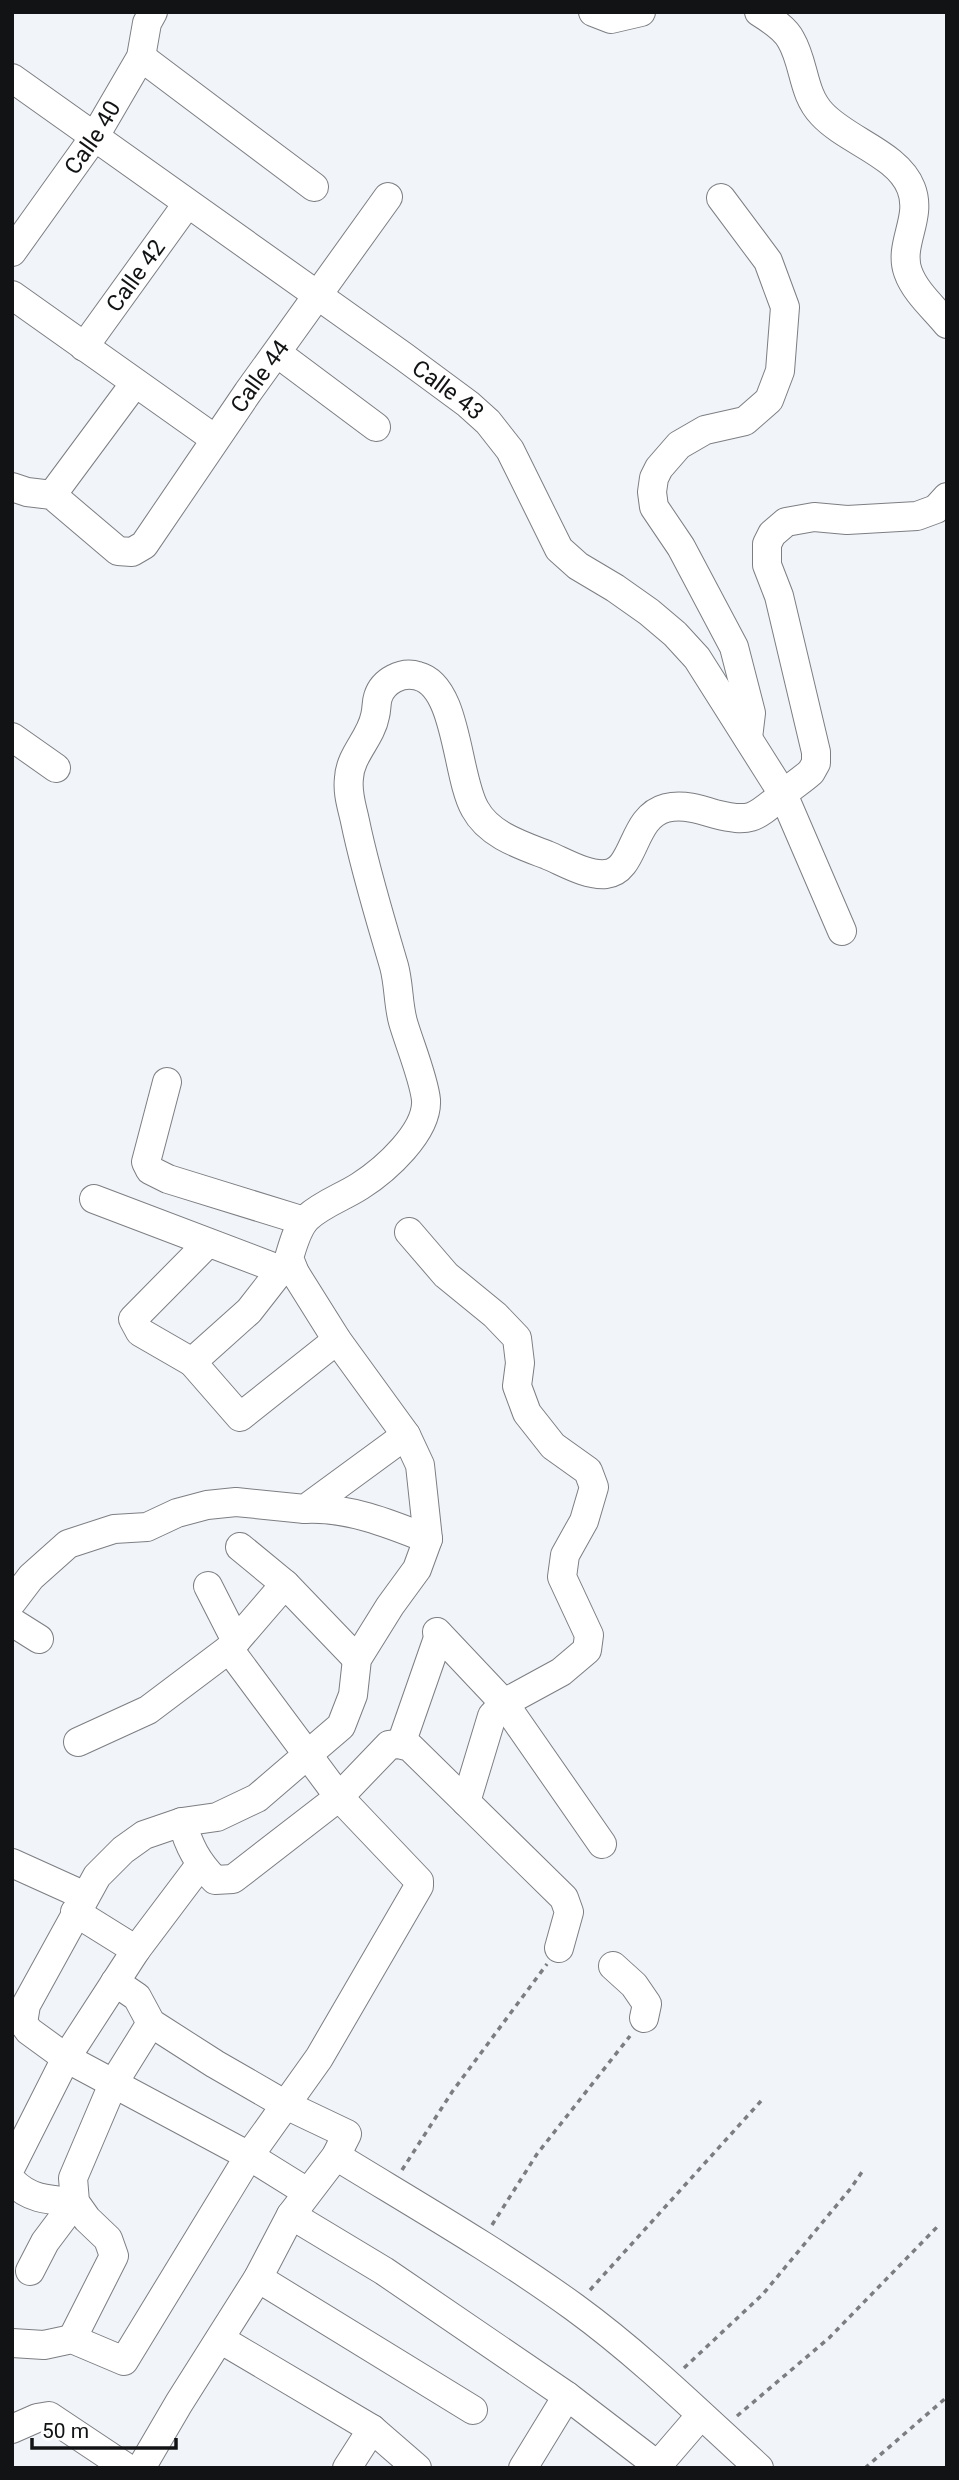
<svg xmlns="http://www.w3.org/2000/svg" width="959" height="2480" viewBox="0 0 959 2480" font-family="Roboto,sans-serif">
  <rect width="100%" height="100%" fill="#f1f4f9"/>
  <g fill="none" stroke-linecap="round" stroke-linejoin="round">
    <!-- minor casing -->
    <g stroke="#7c7e82" stroke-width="30">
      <g id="minor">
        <path d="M593 12 611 19 641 12"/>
        <path d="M759 12C770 19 785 28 791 40 805 64 802 93 822 114 847 141 898 154 911 188 923 218 898 244 908 272 915 292 934 308 947 324"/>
        <path d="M141 57 314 187"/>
        <path id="s1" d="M12 78 403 356 468 404 488 422 510 450 559 549 578 566 615 588 649 612 675 634 697 658 783 794 842 931"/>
        <path d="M721 198 768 261 785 307 780 371 769 400 745 421 705 430 679 445 659 468 654 478 652 492 654 507 681 547 734 647 751 713 748 738"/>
        <path id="s2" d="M12 252 95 136 141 57 147 23 153 12"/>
        <path d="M12 295 215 439"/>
        <path id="s3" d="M84 347 187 204"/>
        <path d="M277 353 376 427"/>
        <path id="s4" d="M12 487 27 492 52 495 118 551 132 552 144 545 248 392 388 197"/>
        <path d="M52 495 135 383"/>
        <path d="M12 737 56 768"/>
        <path d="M167 1082 146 1162 150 1170 168 1179 304 1221"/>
        <path d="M94 1199 281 1270 295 1273"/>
        <path d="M409 1232 446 1275 495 1315 517 1338 520 1363 517 1386 527 1413 553 1446 588 1471 594 1487 584 1521 565 1555 562 1577 589 1635 587 1650 561 1672 504 1703 492 1716 466 1802"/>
        <path d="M208 1243 133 1319 140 1332 192 1362 249 1311 281 1270"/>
        <path d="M192 1362 240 1417 337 1340"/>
        <path d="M305 1509C348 1507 388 1523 428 1539"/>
        <path d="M240 1547 285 1584"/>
        <path d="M208 1586 236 1641"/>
        <path d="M12 1602 31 1577 68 1544 114 1529 147 1527 177 1513 207 1505 236 1502 305 1509 406 1435"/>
        <path d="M12 1622 39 1639"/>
        <path d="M437 1632 504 1703 602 1844"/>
        <path d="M78 1742 148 1710 229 1649 285 1584 357 1659"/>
        <path d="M401 1744 439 1635"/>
        <path d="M182 1822C189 1846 197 1862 215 1880L233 1879 339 1797 389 1745 398 1744 410 1747 564 1898 569 1912 559 1948"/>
        <path d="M12 1863 85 1896"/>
        <path d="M75 1912 136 1950"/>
        <path d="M613 1966 634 1985 647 2004 644 2018"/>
        <path d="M115 1982 137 1997 151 2023 215 2064 286 2105 347 2134 336 2156 291 2215 258 2278 179 2403 141 2468"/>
        <path d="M336 2156C416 2205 498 2252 574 2307 640 2355 699 2413 759 2468"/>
        <path d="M12 2165 66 2058 136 1950 200 1865"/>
        <path d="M12 2181C30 2200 50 2200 75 2202"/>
        <path d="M307 2192 249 2156 66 2058 29 2031 23 2023 26 2005 97 1876 123 1850 144 1835 182 1822 217 1817 257 1798 341 1726 353 1695 357 1659 390 1606 417 1569 428 1539 420 1465 406 1435 337 1340 295 1273 289 1258C293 1245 297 1228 307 1218 322 1204 343 1197 360 1186 385 1170 428 1132 426 1100 424 1079 409 1043 403 1022 398 1004 399 984 394 966 380 918 365 870 355 821 352 807 347 793 349 778 350 755 371 738 375 716 377 709 376 703 378 697 383 681 402 671 418 676 458 686 456 776 475 809 489 835 521 845 547 855 564 862 587 876 606 874 636 871 631 817 666 808 683 804 699 809 715 814 751 823 755 818 782 795 791 787 802 780 811 772L816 763V752L779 596 767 565V544L772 534 786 522 814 517 847 520 917 516 936 509 947 497"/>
        <path d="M291 2215 384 2271 567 2396 661 2468"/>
        <path d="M30 2271 45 2242 75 2202"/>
        <path d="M258 2278 473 2410"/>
        <path d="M72 2339 114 2256 108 2239 87 2219 75 2202 73 2178 113 2084 151 2023"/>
        <path d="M220 2339 372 2429 417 2468"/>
        <path d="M12 2343 44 2345 72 2339 124 2361 249 2156 319 2058 419 1886V1881L339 1797 229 1649"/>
        <path d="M12 2429 37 2418 49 2416 127 2468"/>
        <path d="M658 2465 701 2415"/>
        <path d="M347 2468 372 2429"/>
        <path d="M523 2468 567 2396"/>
      </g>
    </g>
    <!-- path -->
    <path stroke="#7b7d80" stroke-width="3.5" stroke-dasharray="5 5" stroke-linecap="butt" d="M402 2170 452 2092 547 1964
      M492 2225 537 2154 630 2036
      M590 2290 761 2101
      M684 2368 763 2294 851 2188 864 2169
      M737 2416 829 2338 940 2224
      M865 2468 947 2397"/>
    <!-- minor -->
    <use href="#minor" stroke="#fff" stroke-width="28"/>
  </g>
  <g text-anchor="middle" stroke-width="7" stroke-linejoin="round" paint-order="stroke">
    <!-- street labels -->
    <g font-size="23" fill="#121314" stroke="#fff">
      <text dy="8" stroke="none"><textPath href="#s2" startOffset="140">Calle 40</textPath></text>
      <text dy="8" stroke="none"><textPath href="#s3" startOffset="88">Calle 42</textPath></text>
      <text dy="8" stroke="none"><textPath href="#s4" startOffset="360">Calle 44</textPath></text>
      <text dy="8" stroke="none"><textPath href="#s1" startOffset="536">Calle 43</textPath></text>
    </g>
  </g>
  <!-- border -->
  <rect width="959" height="2480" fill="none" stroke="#121314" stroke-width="28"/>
  <!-- scale -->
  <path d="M32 2438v10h144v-10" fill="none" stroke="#121314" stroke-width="3.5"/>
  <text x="42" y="2438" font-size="21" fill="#121314" stroke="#ffffff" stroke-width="5" paint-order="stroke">50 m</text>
</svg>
